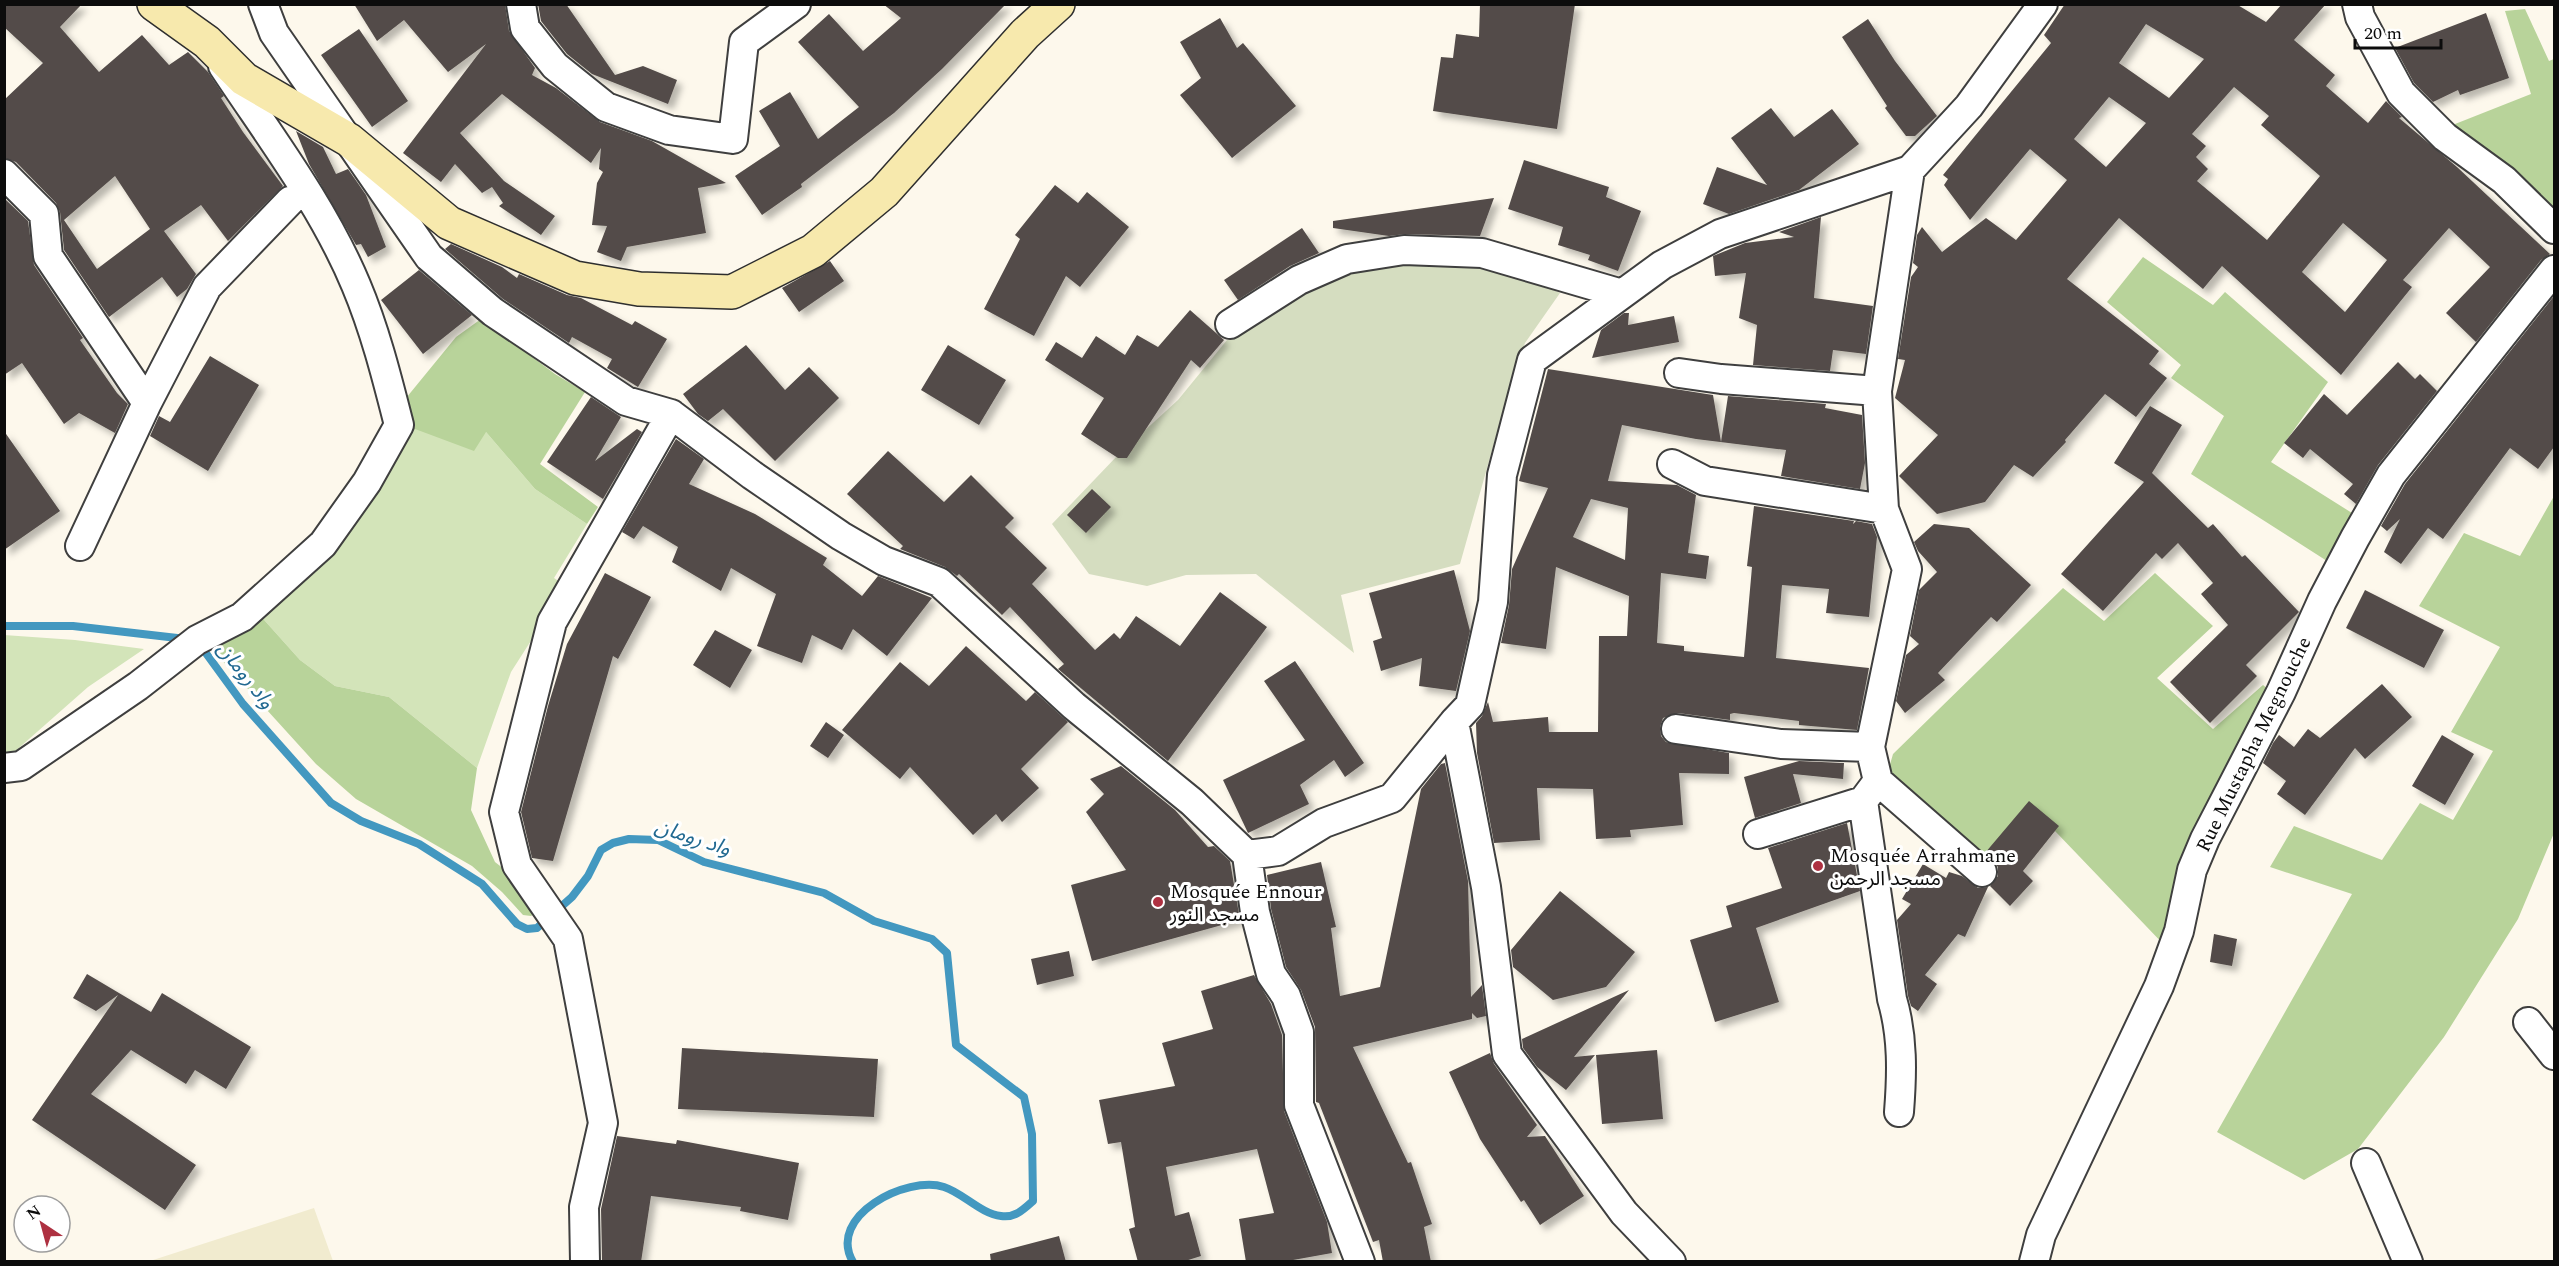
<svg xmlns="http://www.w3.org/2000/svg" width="2559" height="1266" viewBox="0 0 2559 1266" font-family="Spectral,'Noto Sans Arabic',serif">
  <defs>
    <filter id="shadow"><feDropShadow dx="5.5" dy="5.5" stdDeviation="3" flood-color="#0004"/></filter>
  </defs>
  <rect width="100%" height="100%" fill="#fdf8ec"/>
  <!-- farmland -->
  <path fill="#f1ebcf" d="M314 1208 333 1261H150Z"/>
  <!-- green -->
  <path fill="#d3e4b9" d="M407 426 486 432 535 489 587 524 554 578 566 586 511 672 477 768 389 697 335 686 300 660 257 612Z
    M4 635 75 640 144 649 88 687 12 754 5 755Z"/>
  <!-- forest -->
  <path fill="#b8d39a" d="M2525 9 2549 61 2554 59V209L2450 126 2531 94 2505 11Z
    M2143 257 2213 305 2225 292 2328 382 2271 462 2352 513 2327 561 2191 474 2224 416 2171 378 2181 365 2107 302Z
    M481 319 555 374 585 392 540 464 598 507 587 524 535 489 486 432 474 451 407 426 402 403 456 337Z
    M2554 496V833L2518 919 2444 1037 2358 1149 2304 1180 2217 1132 2352 894 2270 867 2294 826 2382 860 2420 803 2453 820 2493 751 2451 732 2500 647 2419 606 2464 533 2520 556Z
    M2155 573 2213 626 2157 678 2213 729 2263 685 2273 693 2168 949 2030 805 1983 867 1892 780 1889 768 1893 754 2063 588 2104 621Z
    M257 612 300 660 335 686 389 697 477 768 471 810 495 862 518 880 539 911 531 916 523 915 502 892 472 866 356 799 316 764 209 646Z"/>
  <!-- cemetery -->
  <path fill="#d5ddc0" d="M1445 259 1506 269 1560 293 1525 343 1511 383 1460 564 1341 595 1354 653 1256 574 1186 575 1147 586 1089 574 1052 524 1118 455 1178 400 1227 340 1266 309 1372 262Z"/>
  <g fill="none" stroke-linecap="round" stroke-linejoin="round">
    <!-- stream -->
    <path stroke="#4398c0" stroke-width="8" d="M4 626H73L186 639
      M200 645 243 704 331 803 361 821 419 844 482 884 517 924 527 929 537 928 572 897 588 876 601 850 613 843 629 839 658 840 704 862 824 893 874 921 932 939 947 953 956 1045 1024 1097 1032 1134 1033 1201C1023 1210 1015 1218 1001 1216 981 1214 963 1193 944 1187 907 1175 826 1216 853 1262"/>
  </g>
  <!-- building -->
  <path fill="#534c49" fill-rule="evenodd" filter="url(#shadow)" d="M4 4H82L60 27 99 72 142 35 169 65 188 52 208 72 224 96 221 98 243 132 283 186 228 241 201 205 164 231 196 274 187 289 177 297 162 277 109 317 64 250 60 212 56 203 16 162 4 158V100L43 63 4 27ZM115 176 150 229 97 269 64 220Z
    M354 4H505L509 31 535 68 532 75 556 88 600 122 652 141 726 183 698 188 706 233 627 247 621 261 597 252 607 226 592 225 597 183 603 172 599 169 601 148 591 163 502 94 460 133 504 181 555 216 541 235 499 206 503 203 492 187 482 193 455 164 441 182 403 153 486 44 448 72 404 20 377 41Z
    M538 4H566L615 75 643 66 677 80 668 104 592 74 567 54 541 21Z
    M883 4H1006L942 69 894 113 801 184 802 187 762 215 735 176 780 146 759 111 790 92 818 139 859 107 798 42 829 14 863 51 901 18Z
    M1480 4H1575L1557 129 1433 111 1441 57 1453 58 1456 34 1479 37Z
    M2065 4H2236L2266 22 2282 4H2326L2294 40 2335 75 2326 86 2368 123 2386 101 2402 117 2399 118 2457 167 2550 254 2541 260 2476 342 2446 313 2490 267 2449 228 2403 280 2412 287 2341 375 2222 266 2203 289 2119 218 2067 279 2159 351 2149 364 2167 378 2136 417 2105 394 2065 440 2066 442 2033 477 2014 465 1985 502 1937 514 1899 476 1938 435 1895 398 1905 360 1898 359 1911 277 1918 267 1913 263 1917 235 1922 227 1942 252 1986 218 2016 240 2067 180 2030 149 1970 220 1944 185 1948 179 1943 175 2051 43 2044 35ZM2146 24 2204 59 2169 98 2119 63ZM2234 87 2269 116 2261 125 2320 176 2267 240 2197 181 2208 169 2196 157 2206 146 2192 134ZM2109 97 2146 123 2106 167 2074 139ZM2343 223 2387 260 2345 312 2302 272Z
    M2486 13 2509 78 2460 95 2458 90 2433 102 2414 83 2395 48Z
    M1220 18 1237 48 1243 43 1296 106 1232 158 1180 95 1201 78 1180 42Z
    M1868 19 1895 61 1937 116 1915 136H1906L1885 108 1887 106 1842 37Z
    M359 29 408 101 372 127 321 55Z
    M1771 108 1794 137 1832 109 1859 144 1799 190 1729 214 1703 204 1717 167 1767 185 1731 138Z
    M296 131 323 147 336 174 348 169 366 195 386 247 368 257 361 244 356 245 309 164Z
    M1524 160 1609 187 1606 197 1641 211 1618 271 1588 260 1590 255 1558 245 1563 227 1508 209Z
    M1055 185 1078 203 1087 192 1129 227 1080 287 1066 276 1034 336 984 309 1020 239 1015 235Z
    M4 198 28 221 34 265 83 338 80 340 117 393 128 404 115 433 79 413 64 424 22 363 4 375Z
    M1494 198 1480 236 1405 234 1389 236 1333 228V221Z
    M1821 217 1814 298 1873 306 1866 354 1833 350 1830 371 1753 365 1757 325 1739 318 1746 273 1715 276 1713 256 1745 243 1794 237 1779 232Z
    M1302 228 1319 253 1290 266 1238 300 1224 280Z
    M451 244 502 267 517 278 519 274 567 295 581 298 632 325 635 321 667 339 638 387 607 368 612 359 572 337 569 343 503 299 445 249Z
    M830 261 844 281 799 312 782 288Z
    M419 270 472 315 423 354 381 300Z
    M2554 296V447L2538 469 2510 448 2443 539 2428 528 2401 564 2384 552 2400 519 2387 531 2381 526 2405 484Z
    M1190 310 1224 340 1200 368 1191 360 1127 458H1118L1081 434 1104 398 1045 360 1056 342 1082 358 1096 336 1125 355 1137 335 1158 347Z
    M1624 313H1629L1628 325 1674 316 1679 342 1592 358 1601 330Z
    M746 345 785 390 809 367 839 398 775 461 723 409 708 421 698 414 683 394Z
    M948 345 1006 380 979 425 921 390Z
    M210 356 259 385 208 471 150 436 159 416 170 422Z
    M2398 362 2415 379 2420 374 2437 391 2378 465 2356 504 2344 494 2353 484 2310 449 2303 458 2284 443 2324 394 2347 415Z
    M1548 369 1713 395 1721 442 1728 396 1826 404 1825 408 1862 415 1865 463 1860 489 1781 476 1786 450 1696 439 1622 425 1608 481 1677 485 1696 495 1688 553 1709 556 1706 579 1661 573 1657 643 1684 646V651L1744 657 1752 567 1747 566 1754 506 1854 521 1853 524 1856 521 1872 524 1877 537 1869 617 1826 613 1829 589 1782 585 1776 658 1869 668 1857 730 1799 725V721L1734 713 1730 714V720L1678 713 1663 718 1660 727 1661 736 1666 742 1729 753V774L1679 773 1683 825 1630 830 1631 837 1596 839 1593 789 1537 788 1540 840 1494 843 1477 753 1476 723 1482 716 1488 702 1493 722 1548 717 1549 732H1598L1599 636H1627L1629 596 1556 567 1546 649 1501 643 1509 605 1512 569 1548 488 1519 481ZM1591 499 1628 508 1625 560 1573 537Z
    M591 397 621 417 595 461 637 429 642 432 603 499 547 462Z
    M2150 406 2182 425 2152 473 2208 528 2213 524 2242 557 2245 555 2299 612 2246 665 2257 676 2210 723 2170 682 2228 625 2201 594 2213 583 2178 543 2162 559 2156 553 2103 611 2061 574 2144 482 2114 463Z
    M4 431 60 511 4 550Z
    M676 439 704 459 689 484 755 514 827 558 823 565 862 596 878 576 932 598 887 656 853 629 842 650 812 635 802 663 757 646 776 594 731 568 721 591 672 562 678 547 643 526 634 539 622 532Z
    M888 451 944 502 971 475 1014 518 1005 527 1047 568 1032 584 1095 650 1114 633 1120 639 1136 616 1180 646 1220 592 1267 627 1168 761 1058 669 1064 664 1010 607 1002 615 959 574 957 576 945 567 900 549 903 546 847 494Z
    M1092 489 1111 507 1086 533 1067 515Z
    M1934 524 1969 528 2031 585 1997 622 1991 617 1938 673 1945 680 1905 713 1896 701 1906 655 1919 644 1910 636 1919 590 1937 572 1918 551 1914 542Z
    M1454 570 1470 631 1456 691 1419 686 1422 658 1381 671 1373 641 1382 638 1369 593Z
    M605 573 651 597 618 659 613 656 553 861 532 858 521 812 548 706 567 644Z
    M2365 590 2444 630 2424 668 2346 628Z
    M715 630 752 650 730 688 693 665Z
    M966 646 1026 701 1035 692 1068 722 1021 769 1039 788 1002 822 996 814 973 835 910 767 900 779 842 730 900 662 929 686Z
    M1295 661 1364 763 1345 777 1334 760 1300 785 1309 804 1248 833 1223 780 1305 740 1264 681Z
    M2382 684 2412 717 2365 759 2355 748 2305 815 2277 794 2286 781 2263 763 2273 743 2279 735 2294 747 2308 729 2320 738Z
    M826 722 844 735 828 758 810 746Z
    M2442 735 2474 754 2445 805 2412 786Z
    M1799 761 1844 763 1843 779 1793 774 1801 803 1755 818 1744 777Z
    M1445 763 1468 881 1471 997 1482 985 1486 1016 1477 1018 1472 1013V1019L1353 1047 1408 1163 1411 1162 1432 1224 1424 1227 1431 1262H1383L1379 1240 1373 1242 1319 1103 1316 1102 1315 1027 1301 990 1286 967 1271 909 1267 875 1321 862 1336 927 1331 928 1340 996 1380 987 1421 789 1441 764Z
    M1121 766 1175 810 1208 847 1214 846 1230 861 1240 920 1092 961 1071 885 1126 870 1086 812 1104 794 1090 779Z
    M2029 801 2059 826 2023 871 2033 881 2010 906 1990 886 1998 876V867L1985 853Z
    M1847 823 1860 891 1756 928 1779 1002 1715 1022 1690 940 1732 927 1726 906 1782 888 1768 848Z
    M1923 864 1946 878 1949 872 1962 876 1978 888 1988 887 1965 937 1958 934 1925 975 1937 984 1918 1011 1911 1006 1908 996 1897 920 1911 904 1902 899Z
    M1560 891 1635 952 1606 987 1553 1000 1513 967 1511 950Z
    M2214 934 2237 939 2232 966 2210 962Z
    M1069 951 1074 976 1037 985 1031 959Z
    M87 974 151 1012 162 993 251 1047 226 1089 195 1070 186 1084 131 1050 91 1094 196 1165 165 1210 32 1120 118 995 96 1011 73 998Z
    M1254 975 1271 1004 1282 1035 1284 1111 1327 1222 1332 1253 1282 1262H1246L1239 1219 1274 1213 1257 1149 1166 1167 1175 1216 1189 1212 1201 1256 1182 1262H1138L1129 1229 1135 1227 1121 1142 1108 1144 1099 1100 1175 1086 1162 1043 1213 1029 1201 991Z
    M1629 990 1574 1057 1595 1055 1566 1090 1537 1067 1523 1048 1522 1039Z
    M682 1048 878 1059 874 1117 678 1109Z
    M1657 1050 1663 1119 1602 1124 1596 1055Z
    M1490 1053 1494 1064 1537 1125 1527 1137 1545 1136 1584 1196 1540 1225 1524 1200 1521 1202 1480 1139 1449 1072Z
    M617 1136 676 1144 677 1140 799 1163 788 1220 740 1211 741 1207 651 1196 641 1262H602L601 1209Z
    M1059 1236 1066 1262H991L990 1254Z"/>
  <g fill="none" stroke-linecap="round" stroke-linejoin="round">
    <!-- minor casing -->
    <g stroke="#3f3f3f" stroke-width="32">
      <path id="minor" d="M263 4 274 33 429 257 493 312 626 401 671 414 752 475 841 536 884 561 939 582 1074 706 1192 802 1247 855 1278 851 1324 823 1392 798 1454 722
        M521 4 525 28 555 66 606 107 669 130 733 139 744 42 796 4
        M2357 4 2360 17 2401 93 2445 137 2504 180 2554 229
        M4 174 44 214 48 256 147 403
        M1230 324 1299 280 1347 259 1404 250 1482 253 1622 294
        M1679 373 1721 379 1877 391
        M1672 464 1705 481 1884 509
        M80 546 147 403 207 287 290 201
        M1676 729 1781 744 1870 747
        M4 768 21 766 138 686 197 640 242 617 323 544 367 482 399 425C387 378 375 330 356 285 323 206 270 137 223 66
        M1878 781 1982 872
        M1758 834 1863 801
        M1247 855 1255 912 1271 974 1286 996 1299 1032V1105L1360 1262
        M2528 1022 2554 1055
        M1899 1112C1902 1074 1903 1036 1892 999L1863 801 1878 781 1870 747 1907 569 1884 509 1877 391 1910 170
        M2366 1163 2408 1262
        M585 1262 584 1207 603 1123 568 939 517 865 504 812 552 622 671 414
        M1671 1262 1624 1213 1507 1054 1486 887 1454 722 1470 705 1493 602 1502 475 1532 360 1662 265 1720 234 1910 170 1969 106 2043 4
        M2034 1262 2041 1235 2159 986 2179 931 2192 870 2205 839 2281 692 2322 601 2355 538 2391 475 2554 270"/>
    </g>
    <!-- secondary casing -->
    <g stroke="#2e2e2e" stroke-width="36">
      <path id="secondary" d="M154 4 207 42 244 79 349 140 449 223 575 278 639 289 732 292 813 251 884 192 1025 34 1058 4"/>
    </g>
    <!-- minor -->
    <use href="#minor" stroke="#fff" stroke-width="28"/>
    <!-- secondary -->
    <use href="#secondary" stroke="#f7e9ad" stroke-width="33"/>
  </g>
  <!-- markers -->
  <g fill="#ae3141" stroke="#fff" stroke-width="2">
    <circle cx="1818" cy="866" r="6"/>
    <circle cx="1158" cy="902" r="6"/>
  </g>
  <g text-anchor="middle" stroke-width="6" stroke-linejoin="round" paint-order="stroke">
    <!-- street labels -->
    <g font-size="20" fill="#0c0c0c" stroke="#fff">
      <text transform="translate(2253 744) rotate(-64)" y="7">Rue Mustapha Megnouche</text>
    </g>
    <!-- poi labels -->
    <g font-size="20" fill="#0c0c0c" stroke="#fff" text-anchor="start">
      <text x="1830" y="862">Mosquée Arrahmane<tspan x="1830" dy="23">مسجد الرحمن</tspan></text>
      <text x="1170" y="898">Mosquée Ennour<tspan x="1170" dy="23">مسجد النور</tspan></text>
    </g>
    <!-- water labels -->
    <g font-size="21" font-style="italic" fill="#216991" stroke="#fff">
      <text transform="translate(246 675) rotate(52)" y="7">واد رومان</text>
      <text transform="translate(693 837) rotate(18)" y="7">واد رومان</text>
    </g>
  </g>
  <!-- border -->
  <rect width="2559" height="1266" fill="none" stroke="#0c0c0c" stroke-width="12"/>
  <!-- north arrow -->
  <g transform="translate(42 1224) rotate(324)"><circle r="28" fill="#ffffff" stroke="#9e9e9e" stroke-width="1.5"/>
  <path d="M0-4.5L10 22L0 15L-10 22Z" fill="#ae3141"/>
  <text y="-9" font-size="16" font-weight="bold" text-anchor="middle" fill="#0c0c0c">N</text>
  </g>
  <!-- scale -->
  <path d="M2355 39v9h86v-9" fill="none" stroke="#0c0c0c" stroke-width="3"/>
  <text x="2364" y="39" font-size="18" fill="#0c0c0c" stroke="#ffffff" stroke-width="4.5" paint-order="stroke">20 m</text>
</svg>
